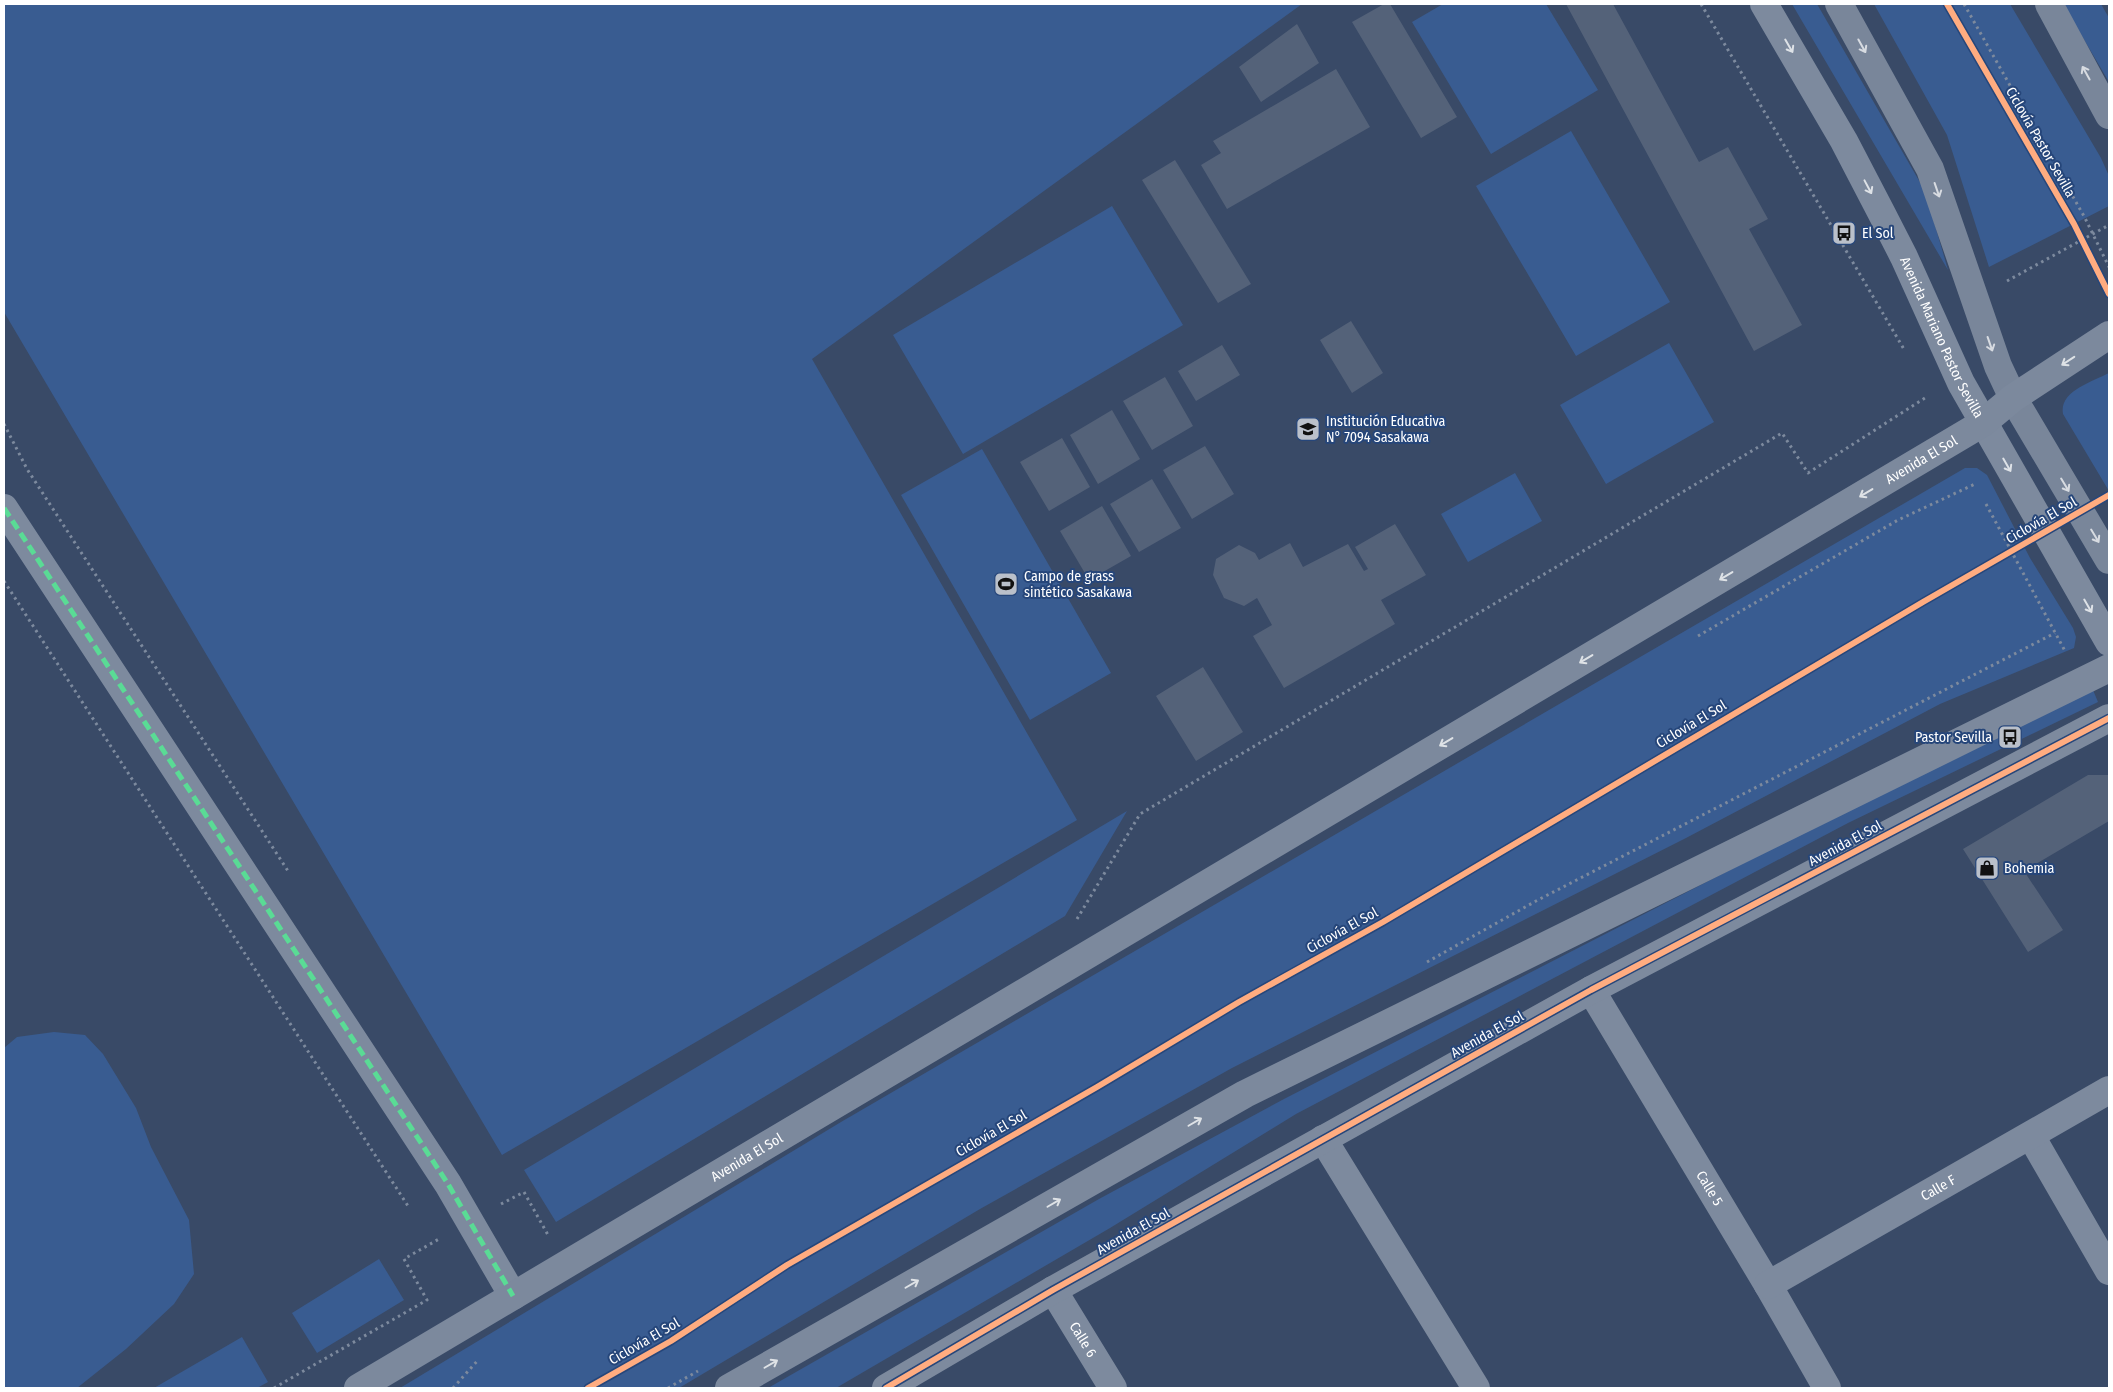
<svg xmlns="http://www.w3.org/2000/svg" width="2113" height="1392" viewBox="0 0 2113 1392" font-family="'Fira Sans Condensed',sans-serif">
  <rect width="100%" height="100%" fill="#394a67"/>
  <!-- green -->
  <path fill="#395c91" d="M4 4H1302L812 359 1077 820 502 1155 4 312Z
    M1443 4H1546L1598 90 1491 154 1412 22Z
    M1792 4H1817L1925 191 1948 270Z
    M1874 4H2010L2101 158 2109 176V206L1989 267 1947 135Z
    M2063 4H2101L2109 18V82Z
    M1571 131 1670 302 1576 356 1476 186Z
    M1112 206 1183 325 963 454 893 335Z
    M1669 343 1714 422 1606 484 1560 405Z
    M2109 373V491L2063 414C2059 391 2092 382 2109 373Z
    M982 449 1111 673 1030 720 901 495Z
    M1965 468H1977L1987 475 2030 558 2073 628 2076 637 2074 648 1940 704 1686 838 1232 1068 980 1209 679 1388H400L841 1122Z
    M1515 473 1542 521 1468 562 1441 514Z
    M2093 690 2098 702 1848 823 1296 1114 1110 1228 836 1388H768L1099 1199 1284 1099 1841 813Z
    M1127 811 1065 916 556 1222 524 1170Z
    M54 1032 85 1035 103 1054 136 1108 151 1147 189 1220 194 1274 174 1304 126 1349 77 1388H4V1048L17 1037Z
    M379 1259 404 1300 317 1353 292 1313Z
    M242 1337 268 1382 257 1388H154Z"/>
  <!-- building -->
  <path fill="#546279" d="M1384 4H1390L1457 117 1421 138 1352 22Z
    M1566 4H1613L1699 162 1728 147 1768 219 1749 229 1802 325 1754 351Z
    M1297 24 1319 63 1261 102 1239 67Z
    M1336 69 1370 127 1227 209 1201 165 1221 153 1213 141Z
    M1175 160 1251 284 1218 303 1142 180Z
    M1351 321 1383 373 1352 393 1320 340Z
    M1222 345 1240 375 1196 401 1178 371Z
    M1165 377 1193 426 1152 450 1123 401Z
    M1112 410 1140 459 1098 484 1070 435Z
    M1062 438 1090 487 1049 511 1020 462Z
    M1205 446 1234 494 1192 519 1163 470Z
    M1152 479 1181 528 1139 552 1110 504Z
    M1102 506 1131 556 1089 580 1060 531Z
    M1395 524 1426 575 1381 600 1395 624 1284 688 1253 636 1272 625 1257 598 1244 606 1224 598 1213 575 1216 559 1239 545 1255 553 1259 560 1290 543 1303 567 1348 544 1364 571 1368 569 1355 547Z
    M1203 667 1243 732 1196 761 1156 696Z
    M2088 775H2109V821L2024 871 2063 930 2028 952 1963 849Z"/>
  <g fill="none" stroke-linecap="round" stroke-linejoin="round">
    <!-- path -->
    <path stroke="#7d8a9e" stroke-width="3" stroke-dasharray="2.5 4" stroke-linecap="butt" d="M1701 4 1905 351
      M1964 4 2085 218 2109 267
      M2007 281 2109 225
      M4 424 27 469 288 871
      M1986 504 2065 651
      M4 581 408 1206
      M1698 636 1898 520 1975 484
      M1077 919 1140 814 1782 433 1808 473 1928 396
      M1427 962 1536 901 2055 633
      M501 1204 524 1192 548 1235
      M274 1388 427 1300 404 1259 439 1239
      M453 1388 479 1359
      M668 1388 698 1371"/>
    <!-- minor -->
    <g stroke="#7d8a9e" stroke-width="28">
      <path id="s1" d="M1764 4 1844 141 1882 214 1904 257 1961 383 2109 642"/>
      <path d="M4 508 448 1184 513 1296"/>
      <path id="s2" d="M1591 990 1768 1285 1827 1388"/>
      <path d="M2031 1136 2109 1271"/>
      <path d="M1323 1139 1476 1388"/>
      <path id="s3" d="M1768 1285 2109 1090"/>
      <path id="s4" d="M1053 1290 1113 1388"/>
      <path d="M886 1388 1053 1290 1591 990 2109 718"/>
    </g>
    <!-- secondary -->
    <path stroke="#79869a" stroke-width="28" d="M1839 4 1930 169 1998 366 2013 398 2109 560
      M2049 4 2109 115"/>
    <!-- primary -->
    <g stroke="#7c899d" stroke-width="28">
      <path id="s5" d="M358 1388 1983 423 2013 398 2109 335"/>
      <path d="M729 1388 1245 1094 2109 668"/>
    </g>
    <!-- quiet -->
    <path stroke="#5adb95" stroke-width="5" stroke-dasharray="10 5" stroke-linecap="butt" d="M4 508 448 1184 513 1296"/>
    <!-- cycleway casing -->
    <g stroke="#26467a" stroke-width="9">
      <path id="cycleway" d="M1947 4 2074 224 2109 294
        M588 1388 671 1341 787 1265 1097 1087 1239 1002 1383 922 1923 602 2109 495
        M886 1388 1053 1290 1591 990 2109 718"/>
    </g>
    <!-- cycleway -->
    <use href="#cycleway" stroke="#ffac80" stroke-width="6"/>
  </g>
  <!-- one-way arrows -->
  <defs><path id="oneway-shaft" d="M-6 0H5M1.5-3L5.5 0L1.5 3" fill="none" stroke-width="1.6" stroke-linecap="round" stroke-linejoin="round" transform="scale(1.25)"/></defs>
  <g stroke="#dee2e7">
    <use href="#oneway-shaft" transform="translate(1789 46) rotate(60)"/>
    <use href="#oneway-shaft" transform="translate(1868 187) rotate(62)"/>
    <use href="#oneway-shaft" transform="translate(2007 465) rotate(60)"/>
    <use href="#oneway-shaft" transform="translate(2088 606) rotate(60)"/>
  </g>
  <g stroke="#d7dbe1">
    <use href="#oneway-shaft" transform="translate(1862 46) rotate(61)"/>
    <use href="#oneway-shaft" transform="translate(2086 73) rotate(-119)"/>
    <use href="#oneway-shaft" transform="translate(1937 190) rotate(71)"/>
    <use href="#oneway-shaft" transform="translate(1990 344) rotate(71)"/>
    <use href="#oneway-shaft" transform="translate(2065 485) rotate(59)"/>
    <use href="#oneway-shaft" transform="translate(2095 536) rotate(59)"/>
  </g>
  <g stroke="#dee2e6">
    <use href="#oneway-shaft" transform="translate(2068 361) rotate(147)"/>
    <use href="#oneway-shaft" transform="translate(1866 493) rotate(149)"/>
    <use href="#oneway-shaft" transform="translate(1726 576) rotate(149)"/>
    <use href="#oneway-shaft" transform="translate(1586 659) rotate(149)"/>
    <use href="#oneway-shaft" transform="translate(1446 742) rotate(149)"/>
    <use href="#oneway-shaft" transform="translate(1195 1122) rotate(-30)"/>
    <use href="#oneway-shaft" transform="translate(1054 1203) rotate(-30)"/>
    <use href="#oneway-shaft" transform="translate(912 1284) rotate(-30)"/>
    <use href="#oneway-shaft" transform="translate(771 1364) rotate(-30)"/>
  </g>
  <!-- icons -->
  <defs>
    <g id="bus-square" transform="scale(1.25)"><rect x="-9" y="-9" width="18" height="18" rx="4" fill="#bac0ca" stroke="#26467a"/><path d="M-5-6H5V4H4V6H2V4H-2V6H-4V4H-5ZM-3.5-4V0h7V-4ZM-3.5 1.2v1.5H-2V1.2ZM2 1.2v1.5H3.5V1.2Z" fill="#111"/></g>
    <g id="school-square" transform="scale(1.25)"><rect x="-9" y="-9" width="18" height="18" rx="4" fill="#bac0ca" stroke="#26467a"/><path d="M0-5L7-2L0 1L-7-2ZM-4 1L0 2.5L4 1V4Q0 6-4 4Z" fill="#111"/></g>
    <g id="stadium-square" transform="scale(1.25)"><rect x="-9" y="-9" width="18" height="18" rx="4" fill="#bac0ca" stroke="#26467a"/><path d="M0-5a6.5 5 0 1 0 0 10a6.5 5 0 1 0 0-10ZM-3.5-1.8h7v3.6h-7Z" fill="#111"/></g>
    <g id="shop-square" transform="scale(1.25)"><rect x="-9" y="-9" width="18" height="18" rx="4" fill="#bac0ca" stroke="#26467a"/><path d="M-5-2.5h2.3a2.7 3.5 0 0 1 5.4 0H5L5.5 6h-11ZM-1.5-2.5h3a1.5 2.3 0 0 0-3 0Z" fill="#111"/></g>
  </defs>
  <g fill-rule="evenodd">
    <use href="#bus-square" x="1844" y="233"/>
    <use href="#school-square" x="1308" y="429"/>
    <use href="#stadium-square" x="1006" y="584"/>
    <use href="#bus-square" x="2010" y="737"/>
    <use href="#shop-square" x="1987" y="868"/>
  </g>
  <g text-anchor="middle" stroke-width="4" stroke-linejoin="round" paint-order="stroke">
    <!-- street labels -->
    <g font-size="14" fill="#fff" stroke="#26467a">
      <text transform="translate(2041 142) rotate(60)" y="5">Ciclovía Pastor Sevilla</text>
      <text dy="5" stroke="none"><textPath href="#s1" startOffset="378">Avenida Mariano Pastor Sevilla</textPath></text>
      <text dy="5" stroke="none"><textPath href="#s5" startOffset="1818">Avenida El Sol</textPath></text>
      <text transform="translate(2041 520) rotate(-30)" y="5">Ciclovía El Sol</text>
      <text transform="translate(1691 724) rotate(-31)" y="5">Ciclovía El Sol</text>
      <text transform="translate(1845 843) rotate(-28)" y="5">Avenida El Sol</text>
      <text transform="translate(1342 930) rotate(-29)" y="5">Ciclovía El Sol</text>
      <text transform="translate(1487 1034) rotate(-29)" y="5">Avenida El Sol</text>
      <text transform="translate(991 1133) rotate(-30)" y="5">Ciclovía El Sol</text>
      <text dy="5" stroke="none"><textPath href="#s5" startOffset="452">Avenida El Sol</textPath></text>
      <text dy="5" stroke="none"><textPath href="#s2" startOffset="231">Calle 5</textPath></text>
      <text dy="5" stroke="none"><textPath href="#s3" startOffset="196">Calle F</textPath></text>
      <text transform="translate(1133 1231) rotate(-29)" y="5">Avenida El Sol</text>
      <text dy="5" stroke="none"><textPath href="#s4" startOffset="58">Calle 6</textPath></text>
      <text transform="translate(644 1341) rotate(-30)" y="5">Ciclovía El Sol</text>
    </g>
    <!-- poi labels -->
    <g font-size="14" fill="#fff" stroke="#26467a" text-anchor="start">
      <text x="1862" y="238">El Sol</text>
      <text x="1326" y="426">Institución Educativa<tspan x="1326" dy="16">N° 7094 Sasakawa</tspan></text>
      <text x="1024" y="581">Campo de grass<tspan x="1024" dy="16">sintético Sasakawa</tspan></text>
      <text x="1992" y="742" text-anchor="end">Pastor Sevilla</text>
      <text x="2004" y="873">Bohemia</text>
    </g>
  </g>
  <!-- border -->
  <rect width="2113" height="1392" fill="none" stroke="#ffffff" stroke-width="10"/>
</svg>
